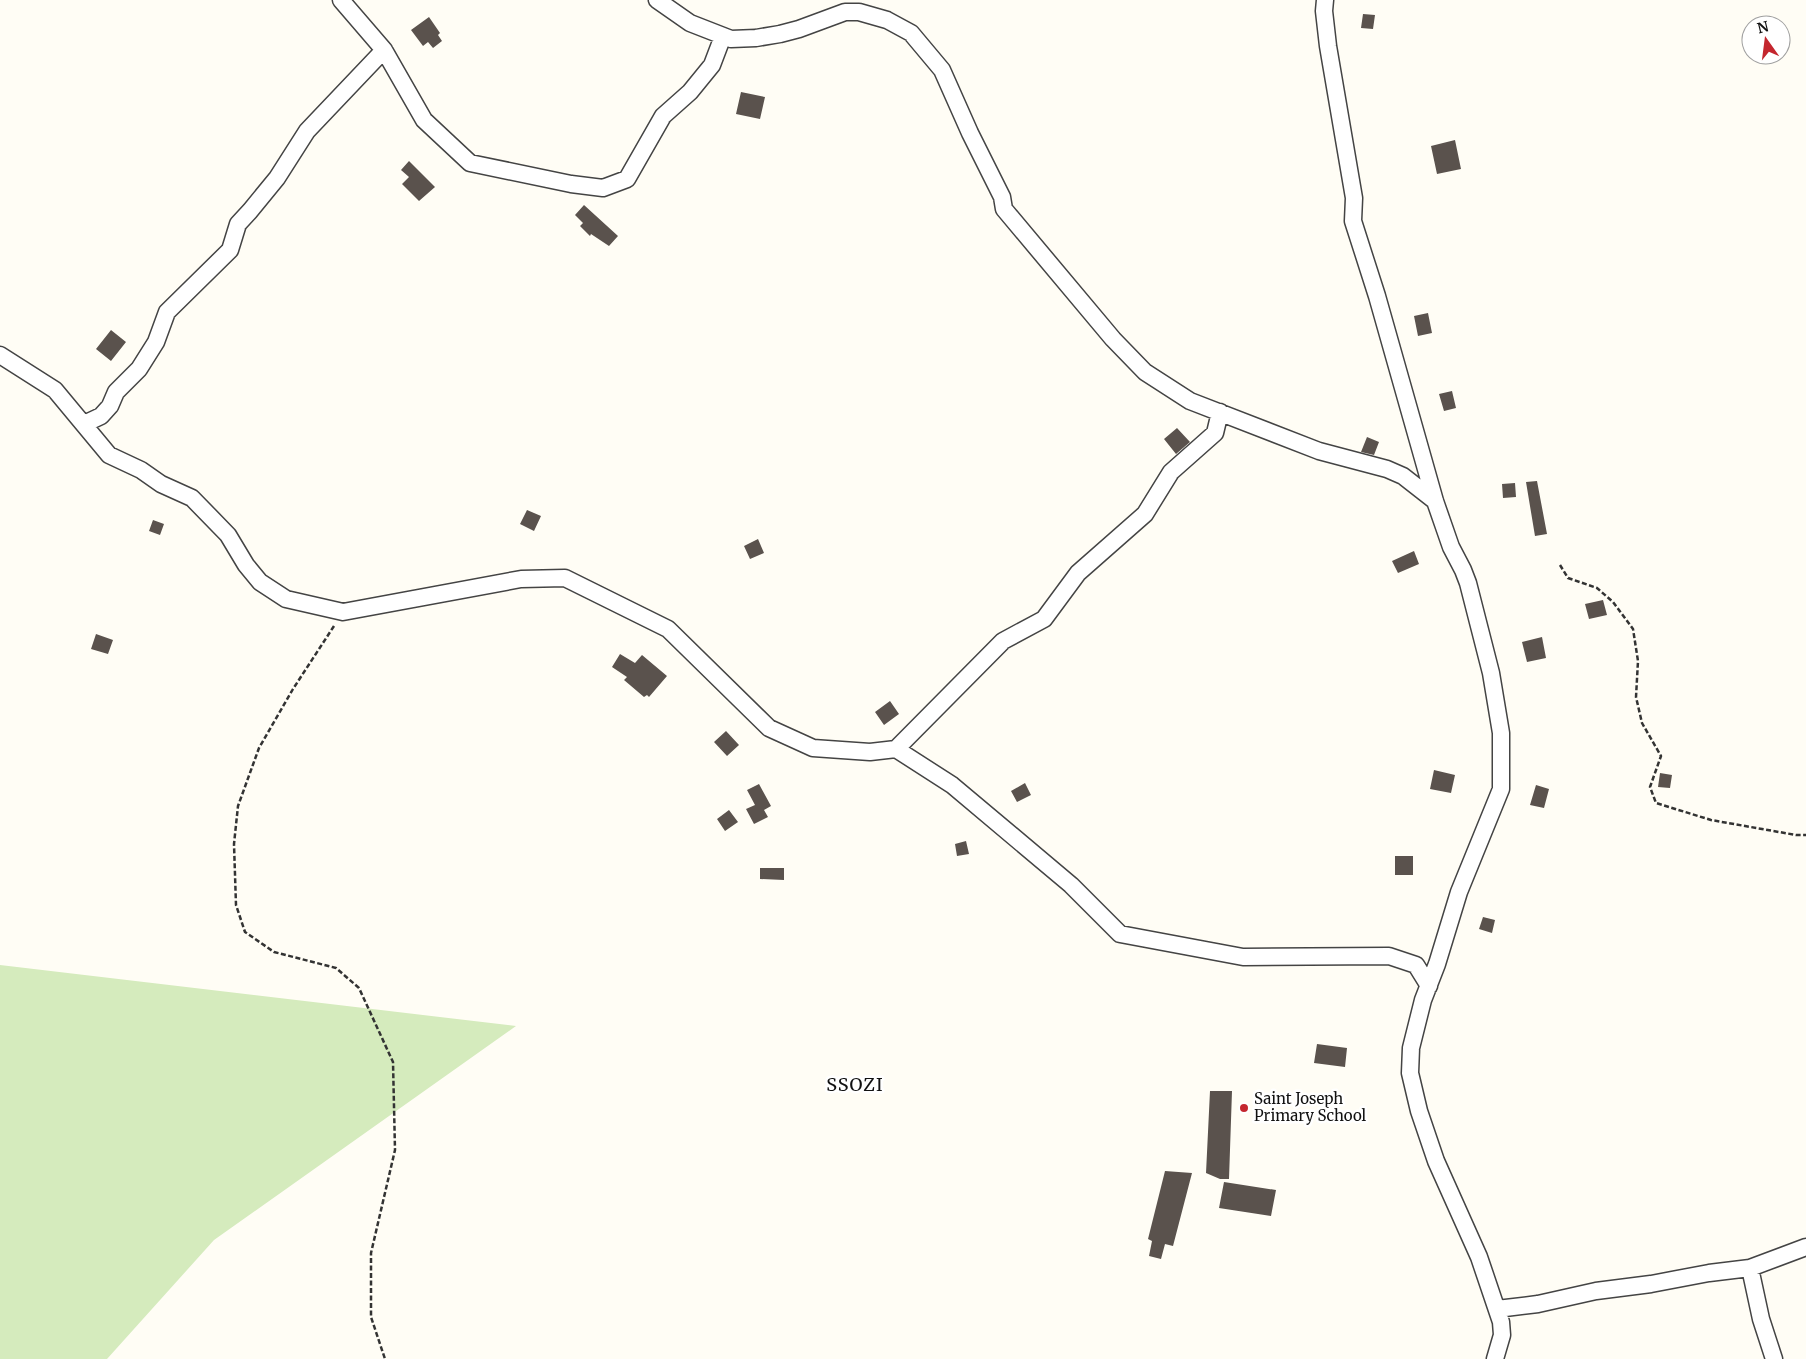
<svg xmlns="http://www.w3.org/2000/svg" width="1806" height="1359" viewBox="0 0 1806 1359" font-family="Merriweather,serif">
  <rect width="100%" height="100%" fill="#fffdf5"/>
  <!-- green -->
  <path fill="#d5ebbd" d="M0 965 516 1026 214 1240 107 1359H0Z"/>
  <!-- building -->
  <path fill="#5a524d" d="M1363 14 1375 15 1373 29 1361 28Z
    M429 17 440 33 438 35 442 41 433 48 428 42 423 46 411 30Z
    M741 92 765 97 760 119 736 114Z
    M1455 140 1461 169 1437 174 1431 146Z
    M409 161 435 187 419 201 402 184 409 177 401 170Z
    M584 205 618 236 609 246 591 234 590 236 580 226 583 223 575 215Z
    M1428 313 1432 333 1418 336 1414 316Z
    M111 330 126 342 111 361 96 349Z
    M1452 391 1456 408 1444 411 1439 394Z
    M1177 428 1190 442 1176 454 1164 439Z
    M1367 437 1379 442 1374 455 1361 452Z
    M1537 481 1547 534 1535 536 1526 482Z
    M1515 483 1516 497 1503 498 1502 484Z
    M527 510 541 516 534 531 520 524Z
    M153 520 164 524 160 535 149 531Z
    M758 539 764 553 750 559 744 546Z
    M1414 551 1419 564 1398 573 1392 561Z
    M1603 600 1607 615 1589 619 1585 604Z
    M96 634 113 640 108 654 91 649Z
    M1542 637 1546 658 1527 662 1522 642Z
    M620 654 635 663 642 655 667 676 649 697 647 695 644 697 624 680 627 677 612 667Z
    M890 701 899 714 884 725 875 712Z
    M726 731 739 745 727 756 714 742Z
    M1434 770 1455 775 1451 793 1430 789Z
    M1660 773 1672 775 1670 788 1658 787Z
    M1025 783 1031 795 1017 802 1011 791Z
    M759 784 771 806 764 810 768 817 754 824 746 809 755 805 747 790Z
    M1536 785 1549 789 1544 808 1530 805Z
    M729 810 738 822 725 831 717 819Z
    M966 841 969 854 957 856 955 844Z
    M1395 856H1413V875H1395Z
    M760 868H784V880L760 879Z
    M1483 917 1495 920 1492 933 1479 929Z
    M1317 1044 1347 1048 1345 1067 1314 1063Z
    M1210 1091H1232L1229 1179H1220L1206 1173Z
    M1165 1171 1192 1173 1173 1246 1165 1244 1161 1259 1149 1256 1152 1241 1148 1239Z
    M1224 1182 1276 1190 1271 1216 1219 1208Z"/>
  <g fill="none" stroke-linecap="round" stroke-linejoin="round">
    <!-- street casing -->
    <g stroke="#444" stroke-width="19">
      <path id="street" d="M341 0 384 50 424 120 470 163 571 184 603 188 627 179 663 116 690 92 712 65 723 36
        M657 0 690 23 731 39 756 38 780 34 799 29 845 12H859L887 20 911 33 942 70 970 133 1002 197 1004 209 1113 339 1145 372 1190 401 1319 451 1387 469 1403 476 1435 501
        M1325 0 1324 11 1328 46 1354 198 1353 221 1377 296 1435 501 1451 547 1463 570 1468 583 1491 673 1501 733V789L1459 892 1437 964 1423 1000 1411 1048 1410 1073 1419 1111 1436 1161 1479 1257 1501 1322 1502 1335 1495 1359
        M0 355 55 390 109 455 141 470 161 484 192 498 228 535 246 565 260 582 286 599 343 612 521 579 565 578 668 629 769 728 813 748 870 752 896 749 952 785 1071 885 1120 934 1243 957 1389 956 1416 965 1429 986
        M84 424 101 416 110 406 116 392 139 369 156 342 167 312 230 250 238 224 250 211 277 178 307 131 384 50
        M896 749 1003 641 1044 619 1078 573 1145 514 1171 472 1215 433 1220 412
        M1750 1268 1806 1247
        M1497 1309 1538 1304 1596 1291 1651 1284 1709 1273 1750 1268 1761 1319 1774 1359"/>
    </g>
    <!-- path -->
    <path stroke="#333" stroke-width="2.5" stroke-dasharray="5 2.5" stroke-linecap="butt" d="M1560 565 1568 578 1597 588 1613 602 1633 629 1638 661 1636 697 1642 723 1661 756 1650 787 1656 803 1711 820 1796 835H1806
      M334 626 293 689 259 748 238 806 234 844 236 905 245 932 274 952 336 968 359 988 393 1062 395 1150 371 1253V1317L385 1359"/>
    <!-- street -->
    <use href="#street" stroke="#fff" stroke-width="16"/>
  </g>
  <!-- markers -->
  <circle fill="#c4262e" stroke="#fff" stroke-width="2" cx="1244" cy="1108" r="5"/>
  <g text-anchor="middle" stroke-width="5" stroke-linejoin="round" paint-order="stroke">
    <!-- poi labels -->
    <g font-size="15" fill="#111" stroke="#fff" text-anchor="start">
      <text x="1254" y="1104">Saint Joseph<tspan x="1254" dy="17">Primary School</tspan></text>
    </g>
    <!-- quarter labels -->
    <g font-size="18" letter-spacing="1" fill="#111" stroke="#fff">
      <text x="855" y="1091">SSOZI</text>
    </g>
  </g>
  <!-- north arrow -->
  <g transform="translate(1766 40) rotate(346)"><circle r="24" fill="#ffffff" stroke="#a0a0a0"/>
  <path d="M0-4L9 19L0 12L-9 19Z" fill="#c4262e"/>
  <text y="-8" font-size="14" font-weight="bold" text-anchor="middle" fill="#111111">N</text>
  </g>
</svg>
